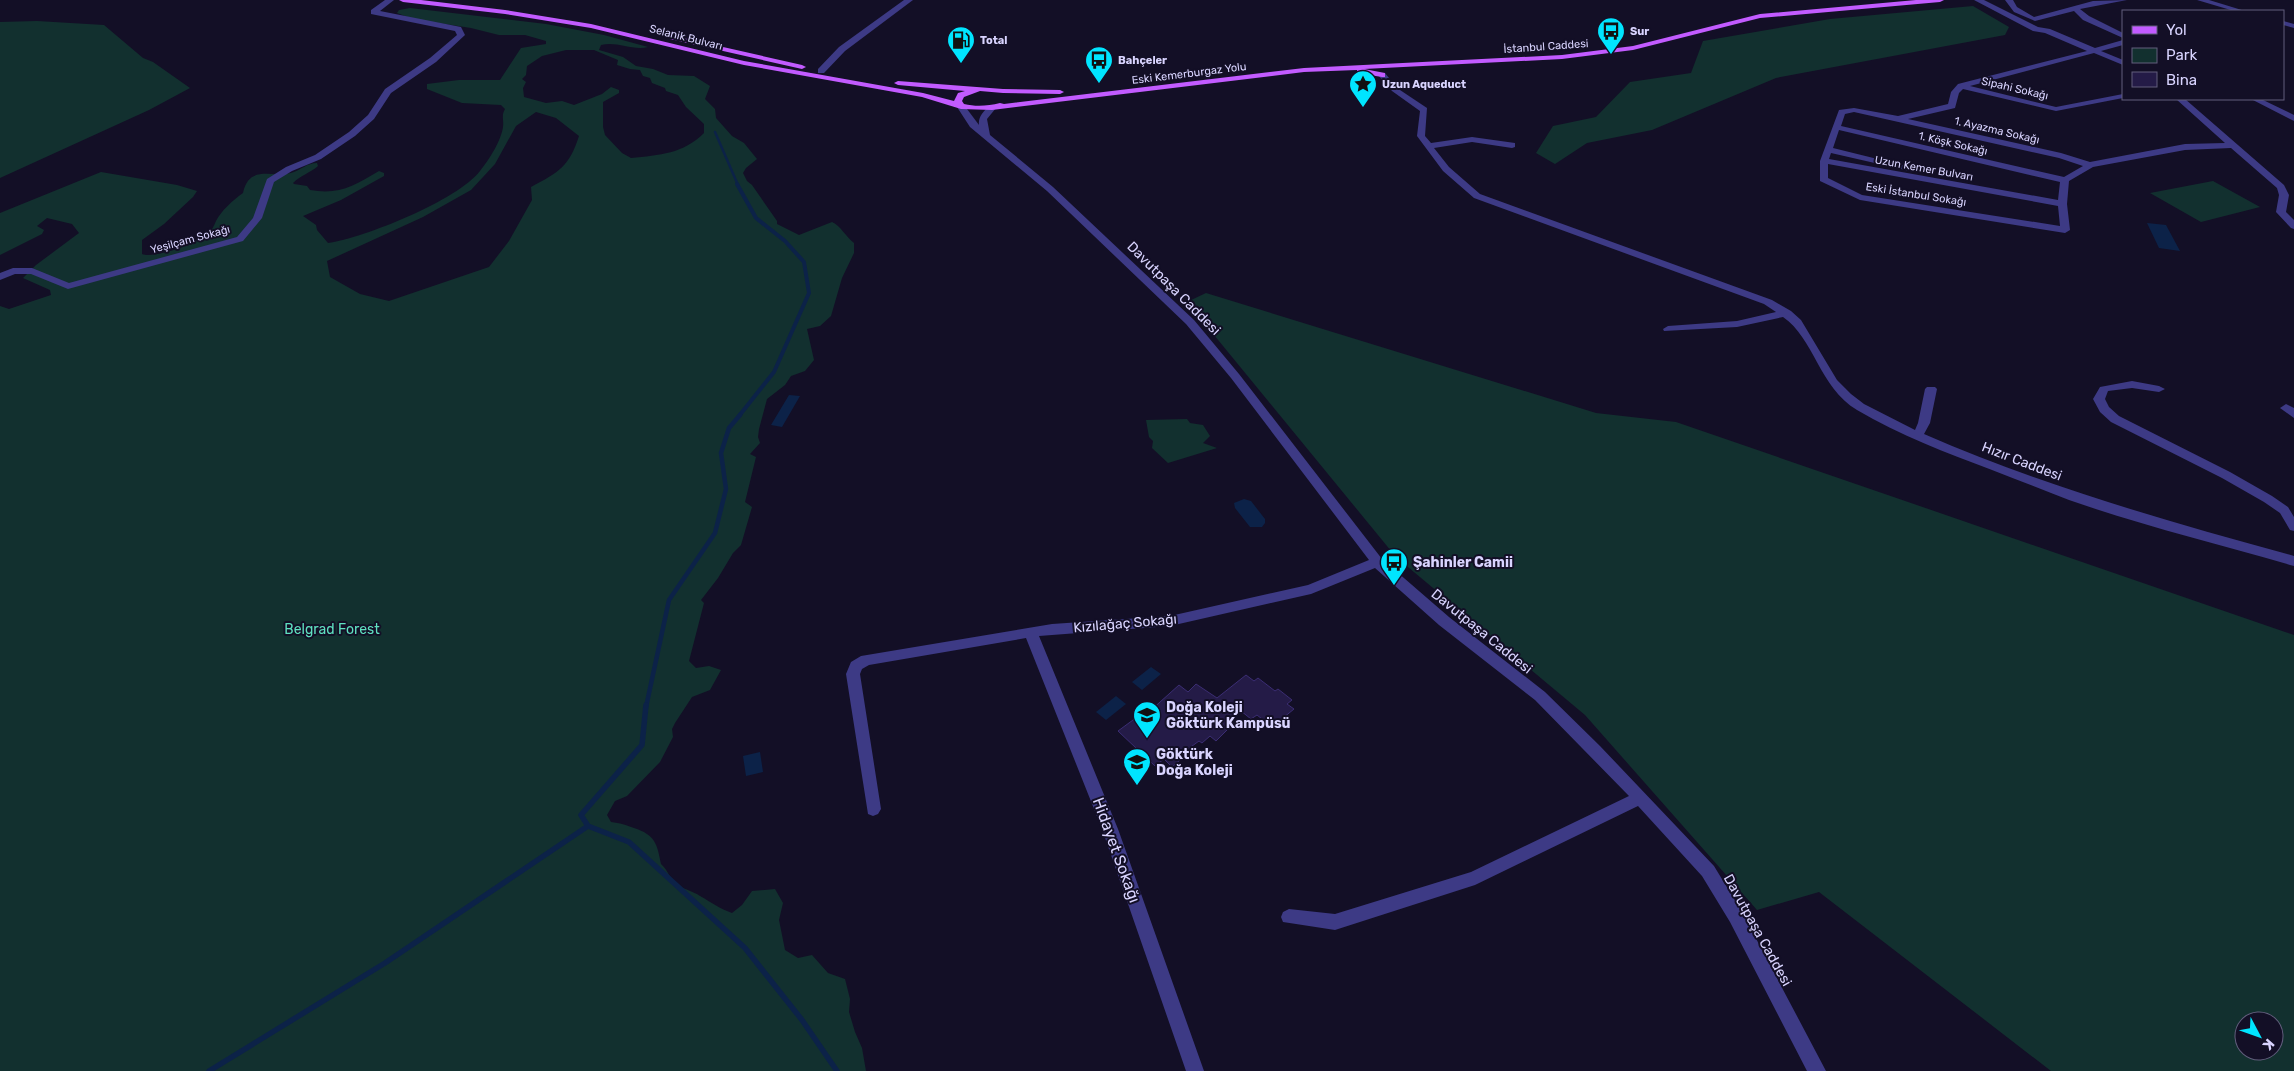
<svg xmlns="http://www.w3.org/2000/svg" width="2294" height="1071" viewBox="0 0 2294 1071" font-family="Rubik,sans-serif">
  <rect width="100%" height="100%" fill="#130f26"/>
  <!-- green -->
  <path fill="#12302f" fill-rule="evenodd" d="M1973 6 2009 27 2005 35 1776 78 1652 130 1587 143 1555 164 1536 153 1553 126 1596 117 1630 82 1691 73 1703 41 1830 19Z
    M410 8 546 24 604 35 648 47C633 51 617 41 601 45L599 50 623 57 636 66 653 69 668 75 694 76 710 86 705 99 715 109 716 118 732 136 744 143 757 159 746 168 743 173 747 181 752 185 777 221V224L799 235 832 222C841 226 845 236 854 243V253L842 278 831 316 820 326 807 329 814 360 805 371 791 376 785 385 767 399 759 429 758 437 760 443 750 454 756 457 745 502 752 507 741 545 733 553 718 578 701 600 704 603 689 661 696 668 709 666 721 670 710 690 692 697 675 723 672 729 673 737 660 762 627 796 615 801 607 815 611 822C620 823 626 825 634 828 655 835 657 843 661 864 668 870 670 880 678 885 685 890 693 891 700 896 711 902 720 909 732 913L742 905 752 891 775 889 783 903 779 920 785 950 798 958 812 955 828 973 845 979 850 999 849 1012 855 1032 862 1048 866 1071H0V306L9 309 51 295 50 290 23 278 36 265 79 233 72 224 47 218 37 226 44 230 42 234 0 255V213L101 172 177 185 197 191 193 197 164 224 142 240V254C155 259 197 243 208 234 212 230 214 226 216 221 221 211 233 200 243 193 249 164 272 178 291 173 301 170 307 163 317 163L318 166C310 173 301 175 293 183L294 184 307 186 310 190C339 195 354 186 379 171L384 173V176L341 200 303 216 316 225 317 230 328 243C364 238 458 200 480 171 489 160 501 141 503 127 504 119 501 116 505 109L501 105 462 103 427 89V84L459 80H500L521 48 546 44V41L525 35H499L471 28 413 19 397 13 399 10ZM566 50H594L618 60 617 65 630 69 640 70 643 76 650 78 652 83 665 88 666 91 678 95 686 107 704 124V133C683 154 660 155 631 158L622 153 605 135 603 127V102L619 93V90L611 87 602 94 574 105 562 101 546 103 524 97 523 88 526 82 522 79 526 75 527 66 542 56ZM536 112 556 118 579 136C569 167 559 172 531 187L532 200 509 241 489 267 389 301 360 294 330 277 327 261 423 217 471 190 495 164 516 126Z
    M37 21 104 25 143 58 153 62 190 88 149 110 0 178V22Z
    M2213 181 2260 207 2201 222 2150 193Z
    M1206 293 1596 413 1676 422 2294 635V1071H2051L1819 892 1757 910 1585 715 1396 557 1187 302ZM2244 1021H2274V1051H2244Z
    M1187 419 1190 423 1203 425 1210 436 1203 443 1217 448 1168 463 1152 448 1153 441 1149 437 1146 420Z"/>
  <!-- water -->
  <path fill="#0c2248" d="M2147 223 2166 225 2180 251 2159 248Z
    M789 395 800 396 782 427 771 425Z
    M1244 499 1251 501 1265 519V523L1262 527H1250L1235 508 1234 503Z
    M1151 667 1161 674 1142 690 1132 682Z
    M1116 696 1126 704 1106 720 1096 712Z
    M760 752 763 772 746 776 743 756Z"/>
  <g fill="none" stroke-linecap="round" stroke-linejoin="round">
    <!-- stream-far3 -->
    <path stroke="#0c2248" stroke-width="2.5" d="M715 132 738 185"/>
    <!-- stream-far2 -->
    <path stroke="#0c2248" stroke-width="4" d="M737 184 756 218 785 241 804 262 809 293 774 372 739 416"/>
    <!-- stream-far1 -->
    <path stroke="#0c2248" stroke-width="4.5" d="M646 707 669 600 715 533 726 489 721 453 729 428 740 415"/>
    <!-- stream -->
    <path stroke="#0c2248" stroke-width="5.5" d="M646 705 642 745 581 815 588 826 629 842 745 948 802 1020 837 1071
      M209 1071 385 963 588 826"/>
  </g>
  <!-- building -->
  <path fill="#241b47" stroke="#3b2d73" d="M1246 675 1254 681 1258 678 1275 691 1278 689 1292 700 1287 704 1294 709 1272 727 1257 715 1251 719 1241 711 1224 728 1227 730 1216 741 1210 736 1202 743 1199 741 1177 757 1180 760 1172 767 1164 759 1155 766 1118 731 1148 709 1150 711 1179 685 1188 692 1196 684 1217 698Z"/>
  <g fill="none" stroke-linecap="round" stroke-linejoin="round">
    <!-- minor -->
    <path fill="#3d3a85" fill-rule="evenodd" d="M385 0H394L380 11 461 27 465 35 436 62 391 93 374 119 355 136 321 159 292 171 274 182 262 218 243 241 68 289 31 274H15L0 280V273L13 268H32L69 283 237 237 253 218 267 179 286 167 315 155 349 132 368 115 385 89 430 58 457 35 455 31 371 14V10Z
      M904 0H913L845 51 824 73H818V69L839 47Z
      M1974 0H1984L2038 27 2050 29 2095 48 2123 40V45L2101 51 2123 60V65L2094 53 1970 86 2056 107 2123 94V98L2056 111 1963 89 1959 93 1955 108 1908 119 2061 153 2090 162 2185 144 2225 143 2176 99H2185L2284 185 2289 195 2286 212 2294 220V229L2291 228 2276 212 2279 195 2277 188 2231 148 2185 150 2093 167 2069 181 2067 204 2070 230 2065 233 1860 200 1820 181V161L1839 110 1854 108 1898 116 1948 104 1951 92 1958 84 2087 51 2045 33 2033 31ZM1854 112 2059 158 2083 166 2064 177 1841 126 1845 114ZM1839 130 2060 182 2058 200 1829 159 1831 153 1914 172 1918 169 1833 148ZM1828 164 2058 206 2060 226 1862 195 1828 178Z
      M2005 0H2013L2017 7 2034 17 2093 1 2127 0 2080 9 2089 16 2123 33V38L2083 20 2074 11 2035 21 2014 12Z
      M2197 0H2209L2245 11H2234Z
      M2283 21 2294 24V28L2283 25Z
      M1379 73H1385L1397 88 1427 108 1425 136 1431 143 1472 137 1515 143V147L1512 148 1472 142 1434 148 1449 167 1480 194 1772 300 1791 311 1801 320 1837 380 1851 394 1864 404 1915 430 1918 423 1925 389 1927 387H1935L1937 389 1930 423 1924 434C2046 487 2167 521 2294 556V566C2219 544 2143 526 2069 500 2043 490 2018 480 1992 470 1947 453 1899 435 1857 410 1819 387 1814 338 1783 317L1737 327 1664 331 1663 329 1668 326 1737 321 1776 312 1764 304 1474 198 1443 171 1417 136 1420 111 1392 91 1378 75Z
      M2251 99H2261L2294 115V121Z
      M958 105H964L979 125C978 117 983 112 989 106H995L996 108 987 119 990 135 1053 187 1194 320 1239 374 1382 559 1449 617 1545 692 1600 746 1714 866 1742 912 1826 1071H1807L1730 922 1702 876 1638 806 1475 885 1335 930 1283 922 1281 917 1283 912 1289 909 1335 914 1471 872 1629 796 1535 700 1439 625 1375 568 1311 594 1170 626 1039 636 1118 829 1204 1071H1186L1102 829 1026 638 869 665 862 669 860 674 881 809 878 814 873 816 868 814 846 674 851 662 861 656 1052 624 1170 616 1308 585 1369 560 1231 378 1186 324 1047 191 970 127 957 107Z
      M2132 381 2159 386 2165 389 2159 392 2132 388 2108 391 2105 399 2109 407 2119 416 2230 472 2272 496 2288 507 2294 517V531L2290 530 2280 513 2264 502 2222 478 2111 422 2100 412 2093 399 2100 387Z
      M2286 404 2294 408V418L2280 408Z"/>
    <!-- major -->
    <path fill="#c25bff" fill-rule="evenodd" d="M399 0H421L505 10 591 24 744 61 923 93 954 101 958 93 965 91 898 85 894 83 898 81 1003 89 1060 90 1064 92 1060 94 1003 93 980 91 964 97 962 101 964 104C976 107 988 106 1000 103L1004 104 1304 68 1562 55 1633 46 1760 14 1916 0H1944L1940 2 1760 18 1633 50 1562 59 1364 69 1385 73V77H1382L1357 73V70L1304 72 992 110 961 109 922 97 744 65 591 28 505 14 403 2Z
      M670 35 802 65 806 67 802 69 670 39Z"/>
  </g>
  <!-- icons -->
  <defs>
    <g id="bus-pin" transform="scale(1.4375)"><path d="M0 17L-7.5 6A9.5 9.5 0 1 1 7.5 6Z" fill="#00e5ff" stroke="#130f26"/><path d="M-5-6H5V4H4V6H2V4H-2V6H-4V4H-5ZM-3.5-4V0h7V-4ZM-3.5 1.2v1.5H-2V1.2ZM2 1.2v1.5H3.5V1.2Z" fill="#111"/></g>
    <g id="fuel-pin" transform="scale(1.4375)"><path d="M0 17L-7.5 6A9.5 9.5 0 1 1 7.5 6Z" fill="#00e5ff" stroke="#130f26"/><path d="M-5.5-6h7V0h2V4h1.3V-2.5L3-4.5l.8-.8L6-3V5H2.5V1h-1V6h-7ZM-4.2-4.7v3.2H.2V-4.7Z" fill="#111"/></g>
    <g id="sight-pin" transform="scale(1.4375)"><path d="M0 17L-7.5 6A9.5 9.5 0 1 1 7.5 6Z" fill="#00e5ff" stroke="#130f26"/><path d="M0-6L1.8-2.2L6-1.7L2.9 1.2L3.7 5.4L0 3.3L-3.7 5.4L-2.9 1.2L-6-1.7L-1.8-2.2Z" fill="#111"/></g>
    <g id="school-pin" transform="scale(1.4375)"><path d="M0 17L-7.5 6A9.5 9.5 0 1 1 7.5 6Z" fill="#00e5ff" stroke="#130f26"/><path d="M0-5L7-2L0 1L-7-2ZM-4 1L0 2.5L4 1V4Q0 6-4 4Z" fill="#111"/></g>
  </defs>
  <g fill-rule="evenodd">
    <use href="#bus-pin" x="1611" y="31"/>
    <use href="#fuel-pin" x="961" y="40"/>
    <use href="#bus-pin" x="1099" y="60"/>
    <use href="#sight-pin" x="1363" y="84"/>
    <use href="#bus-pin" x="1394" y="562"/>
    <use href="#school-pin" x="1147" y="715"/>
    <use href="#school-pin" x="1137" y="762"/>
  </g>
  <g text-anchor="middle" stroke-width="4" stroke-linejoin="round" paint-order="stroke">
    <!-- far-poi labels -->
    <g font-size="11" font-weight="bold" fill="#d9d4ff" stroke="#130f26" text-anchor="start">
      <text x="1630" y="35">Sur</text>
      <text x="980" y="44">Total</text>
      <text x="1118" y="64">Bahçeler</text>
      <text x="1382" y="88">Uzun Aqueduct</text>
    </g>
    <!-- far-street labels -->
    <g font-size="11" fill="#d9d4ff" stroke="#130f26">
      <text transform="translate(686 37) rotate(14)" y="4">Selanik Bulvarı</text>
      <text transform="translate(1546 46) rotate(-4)" y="4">İstanbul Caddesi</text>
      <text transform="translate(1189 73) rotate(-7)" y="4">Eski Kemerburgaz Yolu</text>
      <text transform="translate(2015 88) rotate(13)" y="4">Sipahi Sokağı</text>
      <text transform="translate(1997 130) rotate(13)" y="4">1. Ayazma Sokağı</text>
      <text transform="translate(1953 143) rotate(13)" y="4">1. Köşk Sokağı</text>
      <text transform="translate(1924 168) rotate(10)" y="4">Uzun Kemer Bulvarı</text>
      <text transform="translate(1916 194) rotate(9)" y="4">Eski İstanbul Sokağı</text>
      <text transform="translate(190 239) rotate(-15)" y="4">Yeşilçam Sokağı</text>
    </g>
    <!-- street labels -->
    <g font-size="14" fill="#d9d4ff" stroke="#130f26">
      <text transform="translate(1174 288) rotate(45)" y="5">Davutpaşa Caddesi</text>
      <text transform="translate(2022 461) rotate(21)" y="5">Hızır Caddesi</text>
      <text transform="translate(1125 623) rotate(-5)" y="5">Kızılağaç Sokağı</text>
      <text transform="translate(1482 631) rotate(39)" y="5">Davutpaşa Caddesi</text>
      <text transform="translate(1758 930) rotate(61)" y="5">Davutpaşa Caddesi</text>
    </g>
    <!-- poi labels -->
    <g font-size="14" font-weight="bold" fill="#d9d4ff" stroke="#130f26" text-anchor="start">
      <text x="1413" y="567">Şahinler Camii</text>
      <text x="1166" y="712">Doğa Koleji<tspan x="1166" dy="16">Göktürk Kampüsü</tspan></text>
      <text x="1156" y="759">Göktürk<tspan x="1156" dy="16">Doğa Koleji</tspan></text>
    </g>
    <!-- park labels -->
    <g font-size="14" fill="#5fe0c0" stroke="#130f26">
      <text x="332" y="634">Belgrad Forest</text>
    </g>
    <!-- near-street labels -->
    <g font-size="16" fill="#d9d4ff" stroke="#130f26">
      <text transform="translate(1117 850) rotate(70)" y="6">Hidayet Sokağı</text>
    </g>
  </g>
  <!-- legend -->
  <rect x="2122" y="10" width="162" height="90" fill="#130f26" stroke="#625e7d"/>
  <rect x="2132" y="26" width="25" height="8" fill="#c25bff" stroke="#625e7d"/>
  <text x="2166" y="35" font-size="15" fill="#d9d4ff">Yol</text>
  <rect x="2132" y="48" width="25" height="15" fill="#12302f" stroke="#625e7d"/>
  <text x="2166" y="60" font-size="15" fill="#d9d4ff">Park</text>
  <rect x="2132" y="72" width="25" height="15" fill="#241b47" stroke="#625e7d"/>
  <text x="2166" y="85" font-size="15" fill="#d9d4ff">Bina</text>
  <!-- north arrow -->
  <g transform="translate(2259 1036) rotate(131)"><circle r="24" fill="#130f26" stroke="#625e7d"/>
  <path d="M0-4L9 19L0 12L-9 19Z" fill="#00e5ff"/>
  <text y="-8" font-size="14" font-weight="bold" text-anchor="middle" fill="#d9d4ff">K</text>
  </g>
</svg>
